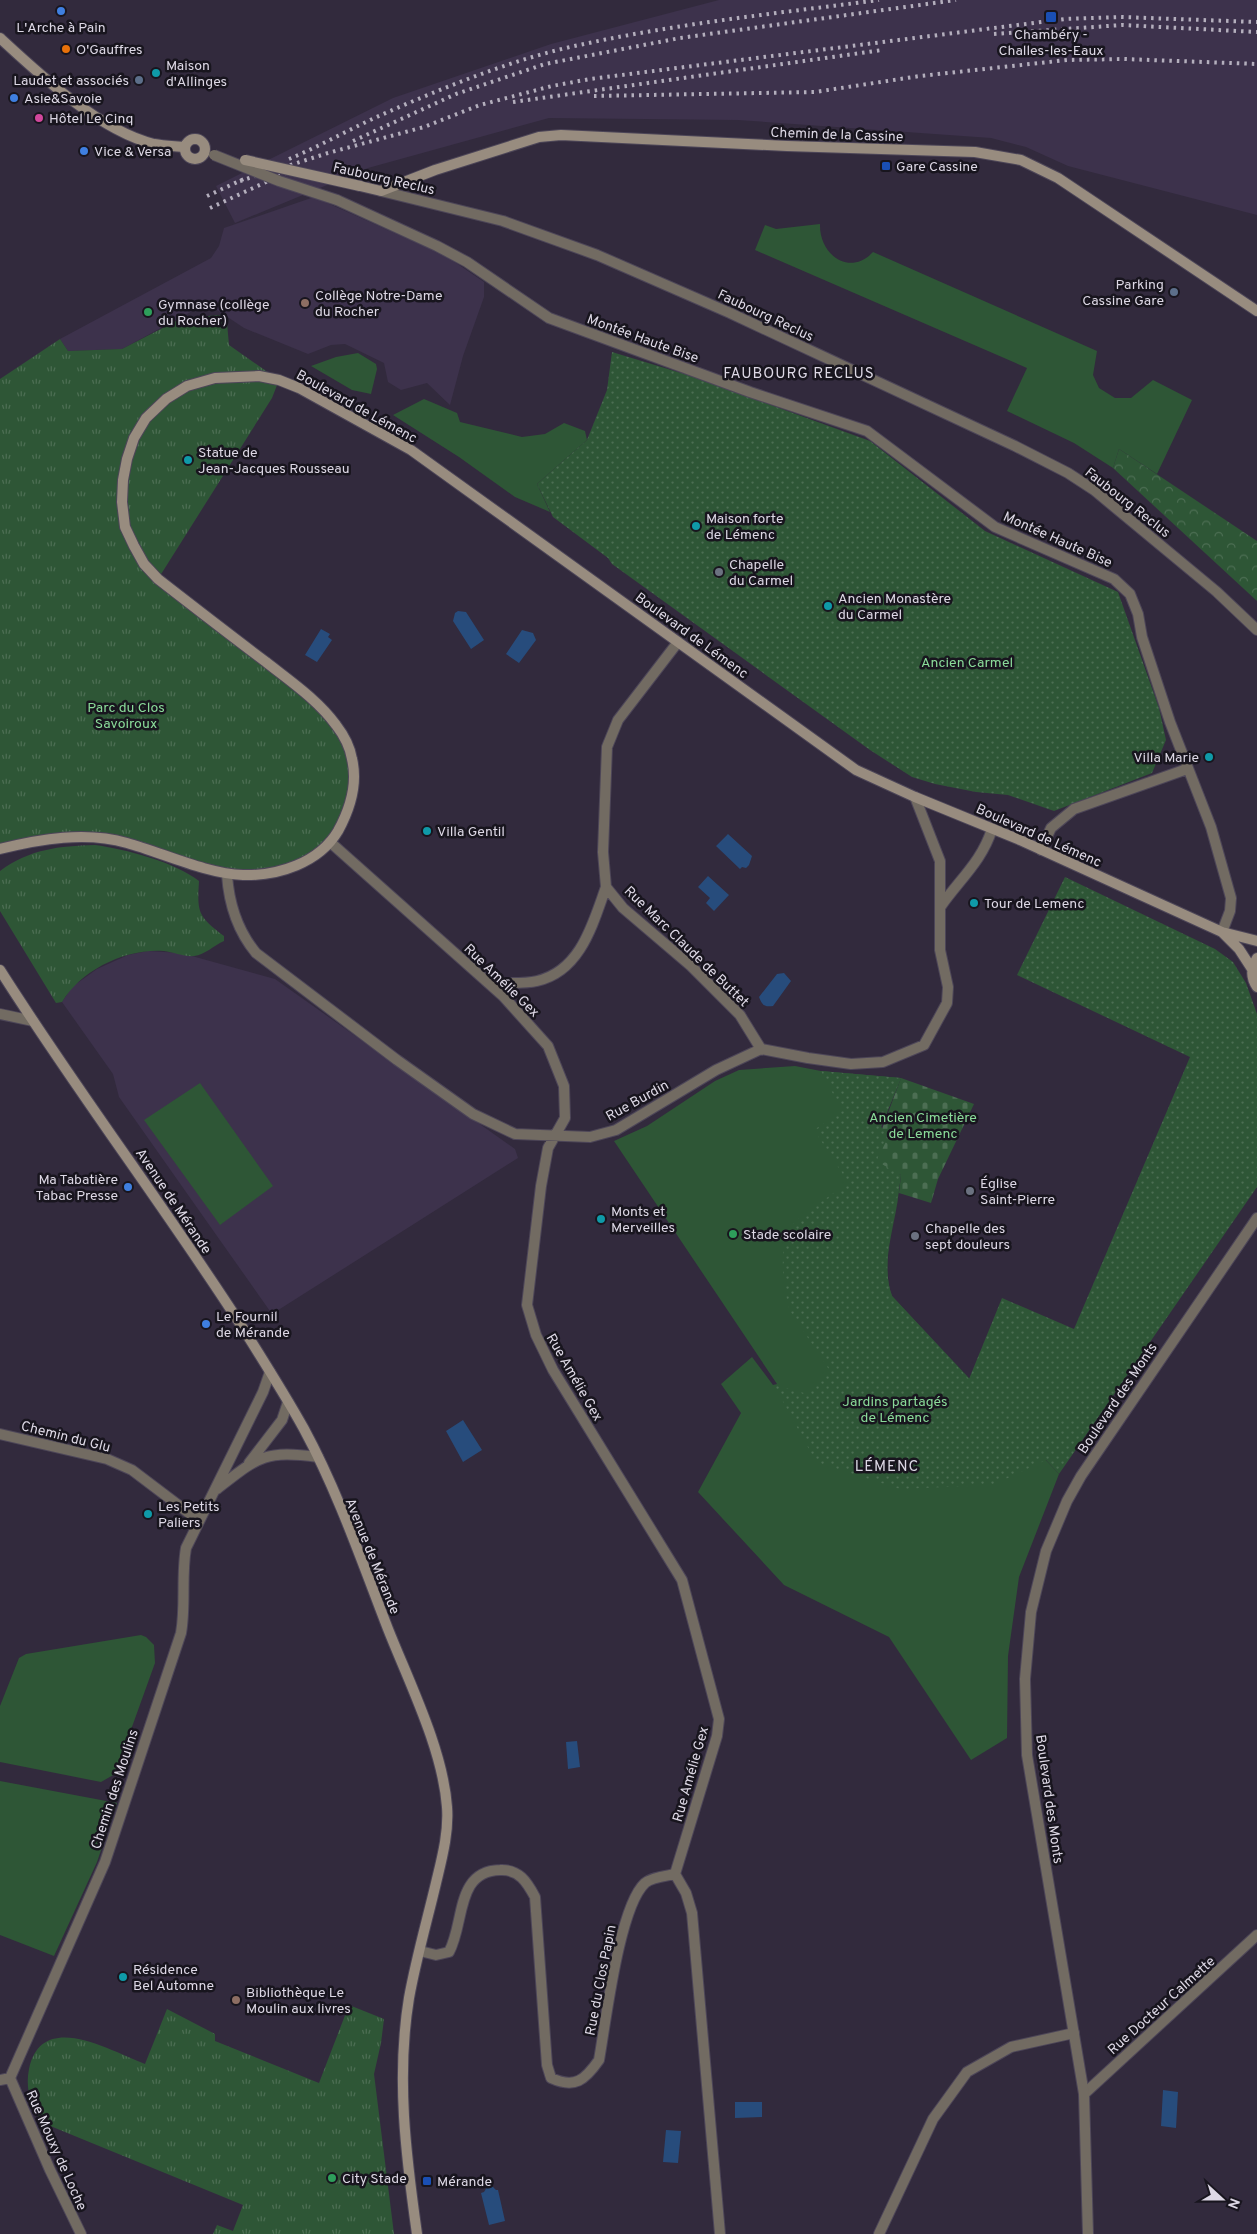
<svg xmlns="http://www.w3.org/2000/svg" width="1257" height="2234" viewBox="0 0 1257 2234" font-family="Overpass,sans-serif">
  <defs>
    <pattern id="forest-crowns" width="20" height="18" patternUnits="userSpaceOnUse" patternTransform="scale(1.25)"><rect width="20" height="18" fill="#2e5636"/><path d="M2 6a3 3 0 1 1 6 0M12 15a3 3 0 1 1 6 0" fill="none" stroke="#4c6e53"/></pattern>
    <pattern id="cemetery-stones" width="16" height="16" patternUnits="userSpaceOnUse" patternTransform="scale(1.25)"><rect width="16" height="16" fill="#2e5636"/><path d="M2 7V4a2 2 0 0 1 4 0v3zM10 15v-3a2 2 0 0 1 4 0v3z" fill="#4c6e53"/></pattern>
    <pattern id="park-tufts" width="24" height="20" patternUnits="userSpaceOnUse" patternTransform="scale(1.25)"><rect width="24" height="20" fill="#2e5636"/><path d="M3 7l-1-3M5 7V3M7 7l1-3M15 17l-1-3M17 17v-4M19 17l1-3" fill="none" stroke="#4c6e53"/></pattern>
    <pattern id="garden-dots" width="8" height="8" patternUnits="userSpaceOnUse" patternTransform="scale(1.25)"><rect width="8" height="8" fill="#2e5636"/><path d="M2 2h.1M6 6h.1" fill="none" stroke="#4c6e53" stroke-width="1.8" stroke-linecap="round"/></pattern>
  </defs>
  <rect width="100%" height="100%" fill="#322a3d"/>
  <!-- built -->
  <path fill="#3d324c" d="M719 0H1257V215L1068 166 1026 147 991 138 738 120 549 118 368 168 235 223 216 186 393 98 551 44Z
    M314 197 446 256 484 282V297L463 356 450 405 427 383 401 390 388 382 384 363 345 344 331 345 308 354 244 328 214 308H198L122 349 68 351 60 339 211 258 219 246 224 228Z
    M148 951 181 953 275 979 515 1149 518 1158 272 1314 119 1097 113 1074 62 1002 72 987 97 969 128 955Z"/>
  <!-- grass -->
  <path fill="#2e5636" d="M820 224C819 255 850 277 873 252L1097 351 1093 375 1099 388 1115 398H1131L1153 380 1192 400 1157 474 1119 449 1113 468 1074 443 1007 411 1027 368 755 250 765 225 776 229Z
    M358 353 376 364 377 369 371 394 352 390 311 366 336 357Z
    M424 399 457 413 460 422 522 437 545 434 564 423 585 431 587 440 537 484 550 512 515 497 459 457 393 415Z
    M795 1066 821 1071 901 1078 881 1127C926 1182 872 1241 892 1296L1059 1474 1019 1577 1008 1656 1007 1738 971 1760 889 1637 784 1585 698 1492 741 1413 721 1384 752 1357 773 1385 777 1384 614 1141 647 1126 715 1081 739 1070Z
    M200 1083 273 1186 220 1225 144 1120Z
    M141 1635 146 1637 154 1645 155 1663 115 1774 101 1782 0 1762V1706L19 1658 26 1654Z
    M0 1781 117 1803 97 1862 54 1956 0 1935Z"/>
  <!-- forest -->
  <path fill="url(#forest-crowns)" d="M1119 449 1257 541V601L1113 468Z"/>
  <!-- cemetery -->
  <path fill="url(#cemetery-stones)" d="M901 1078 974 1104 938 1179 931 1203 899 1193 901 1175 876 1161 888 1136 882 1129Z"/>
  <!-- park -->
  <path fill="url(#park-tufts)" d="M221 315 227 323 229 345 279 380 272 398 158 579 283 676 337 725 354 776 338 830 310 859 244 875 95 838 0 849V379L60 339 68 351 122 349 182 318Z
    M95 845C125 849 175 862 199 881 197 913 198 916 224 936V941C214 945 205 955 194 956 185 957 173 952 164 951 126 948 81 970 62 1002L56 1003 0 911V871C30 849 59 846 95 845Z
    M349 2005 384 2019 381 2043 374 2074 394 2234H213L217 2225 233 2231 243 2205 43 2123C31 2108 25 2089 29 2069 42 2009 110 2051 145 2064L167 2009 215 2034V2041L319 2083Z"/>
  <!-- garden -->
  <path fill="url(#garden-dots)" d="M612 352 691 376 870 441 985 531 1118 592 1159 708 1166 740 1152 773 1054 811 1008 795 976 792 935 784 912 777 870 750 612 564 608 558 553 517 537 484 587 440 607 390Z
    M1065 877 1215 949 1233 962 1246 983 1257 1014V1187L1059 1474 1046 1460 993 1485 900 1489 816 1462 774 1385 804 1393 830 1371 790 1311C783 1289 777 1243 793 1224 804 1212 834 1194 848 1182L814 1130 842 1111 821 1071 901 1078 881 1127 889 1136 876 1161 901 1175C897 1211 879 1262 892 1296L969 1379 1002 1298 1074 1329 1190 1057 1017 975Z"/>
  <!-- water -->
  <path fill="#274c7c" d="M458 611 466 612 484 640 471 649 453 621 455 613Z
    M321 629 330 634 328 637 332 640 317 662 305 655Z
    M522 630 533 633 536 640 519 663 506 654Z
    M728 834 752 856 749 865 746 868 742 867 740 869 716 846Z
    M708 876 729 895 714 911 706 903 710 898 698 887Z
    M784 973 791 981 773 1006C764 1007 762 1005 759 997L777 974Z
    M463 1420 482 1450 463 1462 446 1431Z
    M577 1741 580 1767 568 1769 566 1742Z
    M1163 2090 1178 2092 1176 2128 1161 2126Z
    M735 2102H762V2117L735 2118Z
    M666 2130 681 2131 678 2163 663 2162Z
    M487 2187H493L496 2190H498L505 2221 489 2225 481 2193 484 2192Z"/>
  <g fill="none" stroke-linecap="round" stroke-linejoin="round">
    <!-- minor casing -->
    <g stroke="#4d4658" stroke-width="12">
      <path id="minor" d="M337 200 437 246 467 262 549 318 750 392 867 431 995 527 1114 579 1130 594 1138 614 1142 637 1170 722 1211 827 1231 898 1230 911 1222 932
        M678 642 618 720 607 747 603 852 606 887 623 908 691 966 740 1015 761 1049
        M330 842 503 996 548 1046 564 1086 565 1118 548 1148 541 1186 527 1305 536 1335 553 1370 682 1580 719 1719 717 1736 675 1874
        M1041 850 1051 828 1074 809 1187 769
        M227 875C229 904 237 930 256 953L397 1060 473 1114 515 1134 590 1137 616 1130 716 1070 761 1049 808 1058 851 1064 883 1062 924 1045 947 1003 948 987 940 950V861L915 797
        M941 906C960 879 982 861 992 829
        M503 996 510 983C519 983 529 983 537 981 581 971 593 923 606 887
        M0 1014 33 1021
        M0 1434 107 1459 132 1470 198 1520
        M249 1463 282 1420 288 1402
        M217 1489C258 1457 264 1450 318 1457
        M675 1874 686 1893 692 1913 720 2234
        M420 1951 436 1955 449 1952C465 1923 455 1871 500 1870 519 1869 527 1882 535 1897L547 2065 551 2078C575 2089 585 2080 599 2060 606 2021 619 1907 645 1883 652 1877 666 1876 675 1874
        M10 2078 50 2170 81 2234
        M0 2080 10 2078 105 1862 181 1633C186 1605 181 1576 186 1548L263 1392 270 1372
        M1084 2094 1257 1935
        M879 2234 933 2119 967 2072 1011 2047 1074 2033"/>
    </g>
    <!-- tertiary casing -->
    <g stroke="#4d4658" stroke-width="12">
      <path id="tertiary" d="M381 191 503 221 597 255 730 313 1015 446 1068 473 1094 490 1217 592 1257 630
        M1088 2234 1084 2094 1027 1755 1025 1679 1031 1612 1046 1551 1067 1501 1081 1476 1257 1218"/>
    </g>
    <!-- secondary casing -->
    <g stroke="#4d4658" stroke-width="12">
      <path id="secondary" d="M0 38C40 75 100 131 154 144 164 146 175 146 185 147
        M185 149a10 10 0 1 1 20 0a10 10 0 1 1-20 0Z
        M360 186 381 191 435 170 539 137 561 135 787 146 975 152 1021 160 1058 178 1257 311
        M0 849C40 839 86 831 127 843 163 853 207 874 243 875 278 876 319 863 338 831 350 809 358 784 352 759 350 747 343 734 336 725 318 700 290 681 266 662 230 635 194 607 158 579L144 564 134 546 125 527 122 502 123 480 127 459 134 438 146 418 166 399 187 386 215 378 259 376 279 380 299 388 411 450 856 770 915 797 1020 840 1222 932 1257 941
        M1222 932 1239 949 1252 969
        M1257 958C1251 968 1250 977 1257 987
        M0 970C76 1090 162 1203 239 1322 261 1357 284 1393 304 1429 338 1492 362 1562 388 1629 409 1682 443 1750 447 1807 449 1832 442 1858 436 1883 427 1921 416 1959 409 1998 396 2077 406 2156 417 2234"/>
    </g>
    <!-- minor -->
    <use href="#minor" stroke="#726b62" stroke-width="10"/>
    <!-- tertiary -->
    <use href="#tertiary" stroke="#726b62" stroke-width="10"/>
    <!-- secondary -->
    <use href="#secondary" stroke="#988c7f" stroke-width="10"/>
    <!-- rail -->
    <path stroke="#b4afbd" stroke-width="4" stroke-dasharray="2.5 5" stroke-linecap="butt" d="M994 34 1122 25 1257 32
      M594 96 815 92 920 76 1067 60 1124 59 1257 64
      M513 102 882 50
      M353 141 456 94 545 64 680 38 956 0
      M289 159C320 146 350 129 381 115 445 87 515 58 584 44 681 23 780 13 879 0
      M240 181 328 153 424 127 480 105 552 86 590 79 1065 19 1121 17 1257 22
      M207 196 246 178
      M210 208 292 170"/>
    <!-- minor-bridge casing -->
    <g stroke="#4d4658" stroke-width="12" stroke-linecap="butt">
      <path id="minor-bridge" d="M214 155 279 181 337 200"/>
    </g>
    <!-- secondary-bridge casing -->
    <g stroke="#4d4658" stroke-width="12" stroke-linecap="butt">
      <path id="secondary-bridge" d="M245 160 360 186"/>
    </g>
    <!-- minor-bridge -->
    <use href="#minor-bridge" stroke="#726b62" stroke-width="10"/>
    <!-- secondary-bridge -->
    <use href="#secondary-bridge" stroke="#988c7f" stroke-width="10"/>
  </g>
  <!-- markers -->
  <g fill="#3f7fe0" stroke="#18151e" stroke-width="2">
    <circle cx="61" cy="11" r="5"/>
    <circle cx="14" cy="98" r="5"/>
    <circle cx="84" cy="151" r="5"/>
    <circle cx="128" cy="1187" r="5"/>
    <circle cx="206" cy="1324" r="5"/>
  </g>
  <g fill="#1a4fb4" stroke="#18151e" stroke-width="2">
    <rect x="1045" y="11" width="12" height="12" rx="2.5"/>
    <rect x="881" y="161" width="10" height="10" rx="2.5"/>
    <rect x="422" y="2176" width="10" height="10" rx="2.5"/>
  </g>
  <circle fill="#e8710a" stroke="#18151e" stroke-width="2" cx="66" cy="49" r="5"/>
  <g fill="#0f9aa8" stroke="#18151e" stroke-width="2">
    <circle cx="156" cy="73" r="5"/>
    <circle cx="188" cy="460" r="5"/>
    <circle cx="696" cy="526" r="5"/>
    <circle cx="828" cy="606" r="5"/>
    <circle cx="1209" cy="757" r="5"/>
    <circle cx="427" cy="831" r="5"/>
    <circle cx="974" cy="903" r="5"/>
    <circle cx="601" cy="1219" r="5"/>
    <circle cx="148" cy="1514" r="5"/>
    <circle cx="123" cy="1977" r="5"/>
  </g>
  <g fill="#5c6f8a" stroke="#18151e" stroke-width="2">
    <circle cx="139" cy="80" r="5"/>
    <circle cx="1174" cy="292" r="5"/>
  </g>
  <circle fill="#d1479c" stroke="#18151e" stroke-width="2" cx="39" cy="118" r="5"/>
  <g fill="#8d6e63" stroke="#18151e" stroke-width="2">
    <circle cx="305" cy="303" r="5"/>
    <circle cx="236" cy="2000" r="5"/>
  </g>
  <g fill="#2e9e5b" stroke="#18151e" stroke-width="2">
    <circle cx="148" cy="312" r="5"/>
    <circle cx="733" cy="1234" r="5"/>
    <circle cx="332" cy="2178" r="5"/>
  </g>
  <g fill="#6b7280" stroke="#18151e" stroke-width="2">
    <circle cx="719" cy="572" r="5"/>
    <circle cx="970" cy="1191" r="5"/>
    <circle cx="915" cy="1236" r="5"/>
  </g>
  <g text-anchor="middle" stroke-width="5" stroke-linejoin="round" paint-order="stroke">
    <!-- poi labels -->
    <g font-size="14" fill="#ddd8e5" stroke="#18151e" text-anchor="start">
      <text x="61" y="32" text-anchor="middle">L'Arche à Pain</text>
      <text x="1051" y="39" text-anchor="middle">Chambéry -<tspan x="1051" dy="16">Challes-les-Eaux</tspan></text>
      <text x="76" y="54">O'Gauffres</text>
      <text x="166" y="70">Maison<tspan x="166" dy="16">d'Allinges</tspan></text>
      <text x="129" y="85" text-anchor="end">Laudet et associés</text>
      <text x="24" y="103">Asie&amp;Savoie</text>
      <text x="49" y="123">Hôtel Le Cinq</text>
      <text x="94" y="156">Vice &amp; Versa</text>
      <text x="896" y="171">Gare Cassine</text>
      <text x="1164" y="289" text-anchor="end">Parking<tspan x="1164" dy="16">Cassine Gare</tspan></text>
      <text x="315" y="300">Collège Notre-Dame<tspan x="315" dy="16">du Rocher</tspan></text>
      <text x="158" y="309">Gymnase (collège<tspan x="158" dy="16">du Rocher)</tspan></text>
      <text x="198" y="457">Statue de<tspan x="198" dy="16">Jean-Jacques Rousseau</tspan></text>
      <text x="706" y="523">Maison forte<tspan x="706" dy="16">de Lémenc</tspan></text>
      <text x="729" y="569">Chapelle<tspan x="729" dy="16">du Carmel</tspan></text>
      <text x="838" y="603">Ancien Monastère<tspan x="838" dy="16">du Carmel</tspan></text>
      <text x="1199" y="762" text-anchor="end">Villa Marie</text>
      <text x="437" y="836">Villa Gentil</text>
      <text x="984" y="908">Tour de Lemenc</text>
      <text x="118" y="1184" text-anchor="end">Ma Tabatière<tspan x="118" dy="16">Tabac Presse</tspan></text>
      <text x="980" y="1188">Église<tspan x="980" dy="16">Saint-Pierre</tspan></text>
      <text x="611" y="1216">Monts et<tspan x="611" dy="16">Merveilles</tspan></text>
      <text x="925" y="1233">Chapelle des<tspan x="925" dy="16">sept douleurs</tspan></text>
      <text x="743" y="1239">Stade scolaire</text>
      <text x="216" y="1321">Le Fournil<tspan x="216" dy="16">de Mérande</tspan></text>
      <text x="158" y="1511">Les Petits<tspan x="158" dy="16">Paliers</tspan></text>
      <text x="133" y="1974">Résidence<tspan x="133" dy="16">Bel Automne</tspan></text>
      <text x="246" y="1997">Bibliothèque Le<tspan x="246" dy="16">Moulin aux livres</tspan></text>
      <text x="342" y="2183">City Stade</text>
      <text x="437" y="2186">Mérande</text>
    </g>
    <!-- street labels -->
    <g font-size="14" fill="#ddd8e5" stroke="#18151e">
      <text transform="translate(837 134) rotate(2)" y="5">Chemin de la Cassine</text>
      <text transform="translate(384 178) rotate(13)" y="5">Faubourg Reclus</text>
      <text transform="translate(766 315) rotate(25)" y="5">Faubourg Reclus</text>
      <text transform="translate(643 338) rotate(20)" y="5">Montée Haute Bise</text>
      <text transform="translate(357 406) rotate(29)" y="5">Boulevard de Lémenc</text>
      <text transform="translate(1128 502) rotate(38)" y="5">Faubourg Reclus</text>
      <text transform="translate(1058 539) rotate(24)" y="5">Montée Haute Bise</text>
      <text transform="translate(692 635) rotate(36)" y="5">Boulevard de Lémenc</text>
      <text transform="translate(1039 835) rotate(24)" y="5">Boulevard de Lémenc</text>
      <text transform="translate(687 946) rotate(44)" y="5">Rue Marc Claude de Buttet</text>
      <text transform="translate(502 980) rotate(44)" y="5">Rue Amélie Gex</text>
      <text transform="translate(637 1100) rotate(-29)" y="5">Rue Burdin</text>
      <text transform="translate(174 1201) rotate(56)" y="5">Avenue de Mérande</text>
      <text transform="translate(575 1377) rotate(60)" y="5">Rue Amélie Gex</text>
      <text transform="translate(1117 1398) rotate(-56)" y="5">Boulevard des Monts</text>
      <text transform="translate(66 1436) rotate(14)" y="5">Chemin du Glu</text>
      <text transform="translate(373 1556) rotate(68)" y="5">Avenue de Mérande</text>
      <text transform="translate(690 1774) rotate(-74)" y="5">Rue Amélie Gex</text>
      <text transform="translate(114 1789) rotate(-72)" y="5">Chemin des Moulins</text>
      <text transform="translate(1050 1799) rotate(82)" y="5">Boulevard des Monts</text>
      <text transform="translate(600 1980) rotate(-79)" y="5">Rue du Clos Papin</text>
      <text transform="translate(1161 2005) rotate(-42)" y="5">Rue Docteur Calmette</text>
      <text transform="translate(57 2150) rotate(66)" y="5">Rue Mouxy de Loche</text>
    </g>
    <!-- park labels -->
    <g font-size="14" fill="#8adb99" stroke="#18151e">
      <text x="967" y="667">Ancien Carmel</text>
      <text x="126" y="712">Parc du Clos<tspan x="126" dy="16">Savoiroux</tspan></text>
      <text x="923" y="1122">Ancien Cimetière<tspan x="923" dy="16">de Lemenc</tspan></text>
      <text x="895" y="1406">Jardins partagés<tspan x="895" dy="16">de Lémenc</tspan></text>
    </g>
    <!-- neighbourhood labels -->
    <g font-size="15" letter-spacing="1" fill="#ddd8e5" stroke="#18151e">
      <text x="799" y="378">FAUBOURG RECLUS</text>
      <text x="887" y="1471">LÉMENC</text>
    </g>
  </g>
  <!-- north arrow -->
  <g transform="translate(1222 2199) rotate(111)" stroke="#18151e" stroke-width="4" paint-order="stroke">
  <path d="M0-4L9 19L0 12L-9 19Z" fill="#ddd8e5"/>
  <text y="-8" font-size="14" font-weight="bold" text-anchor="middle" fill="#ddd8e5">N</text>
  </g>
</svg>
